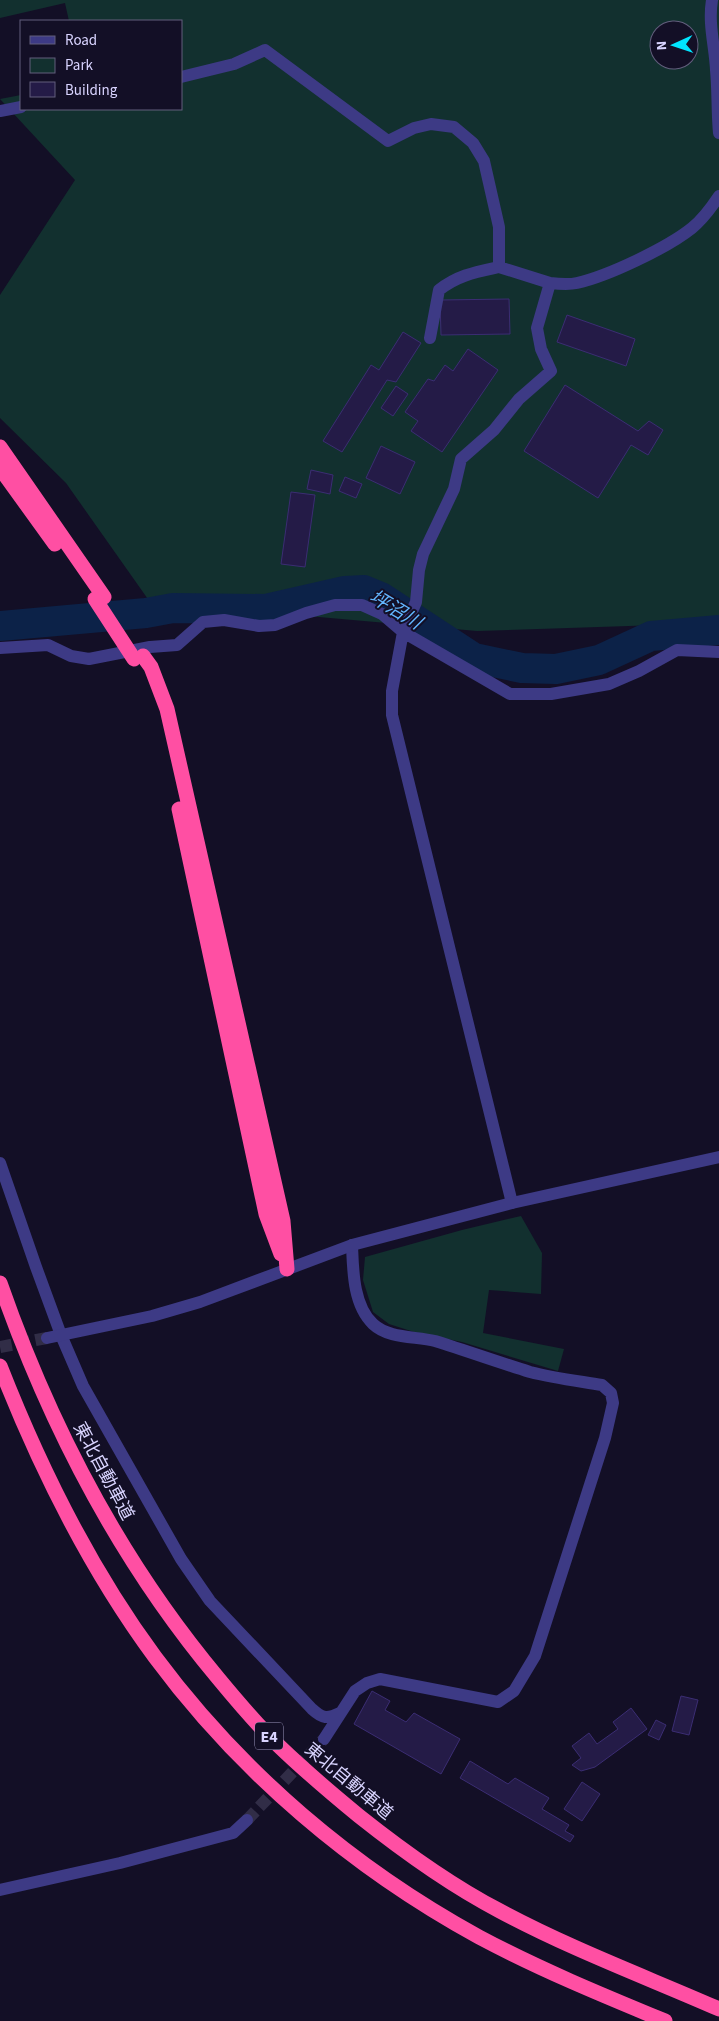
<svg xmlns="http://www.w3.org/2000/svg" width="719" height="2021" viewBox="0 0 719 2021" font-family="'Source Sans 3','Noto Sans JP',sans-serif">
  <rect width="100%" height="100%" fill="#130f26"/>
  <!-- green -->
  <path fill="#12302f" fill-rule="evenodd" d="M0 0H719V623L477 631 150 602 66 483 0 418V295L75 180 0 99 21 95V109H181V21H69L65 3 0 18ZM659 30H689V60H659Z
    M521 1216 542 1253 541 1294 489 1290 483 1333 564 1349 558 1371 462 1342 414 1332 389 1324 373 1312 363 1280 365 1257 462 1230Z"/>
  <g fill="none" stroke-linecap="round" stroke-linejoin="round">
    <!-- river -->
    <path stroke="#0c2248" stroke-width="30" d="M0 626 146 613 173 608 266 609 345 591 364 590 381 597 474 658 522 668 556 669 599 660 651 636 719 630"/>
  </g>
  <!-- building -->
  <path fill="#241b47" stroke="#3b2d73" d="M509 299 510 334 441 335 440 300Z
    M567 315 635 339 626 366 557 342Z
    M403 332 421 343 396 382 387 380 342 452 323 441 371 365 379 370Z
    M468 349 498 370 442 452 411 431 418 421 405 412 428 379 434 381 445 365 453 371Z
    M565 385 638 431 649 421 663 430 648 455 631 445 598 498 524 451Z
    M396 386 408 394 393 416 381 408Z
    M381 446 415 462 400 494 366 478Z
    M311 470 333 475 330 494 307 489Z
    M345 477 362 484 356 498 339 491Z
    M291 492 315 495 305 567 281 564Z
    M372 1691 390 1701 385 1710 406 1722 414 1713 460 1739 441 1774 354 1724Z
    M681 1696 698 1700 689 1735 672 1731Z
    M631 1708 647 1729 595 1767 581 1771 572 1765 581 1758 572 1746 589 1733 597 1744 618 1729 613 1722Z
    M656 1720 666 1725 659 1740 648 1735Z
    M470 1761 508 1784 515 1778 549 1798 542 1809 569 1825 565 1831 574 1836 570 1842 460 1778Z
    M582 1782 600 1794 582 1821 564 1809Z"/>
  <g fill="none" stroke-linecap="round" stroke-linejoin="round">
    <!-- minor-tunnel -->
    <path stroke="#312d47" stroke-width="12" stroke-dasharray="12 6" stroke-linecap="butt" d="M247 1820 324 1739"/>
    <!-- tertiary-tunnel -->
    <path stroke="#312d47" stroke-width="12" stroke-dasharray="12 6" stroke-linecap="butt" d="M0 1347 47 1338"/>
    <!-- minor -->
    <path stroke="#3d3a85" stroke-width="12" d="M712 0C708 24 715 47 716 70 718 91 717 112 719 133
      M181 77 234 64 265 50 388 141 414 128 431 124 454 127 473 143 484 161 499 227V267L550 283
      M0 111 21 107
      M430 338 439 290C458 275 476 272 499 267
      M0 648 48 645 71 656 89 659 150 647 177 645 203 622 224 620 259 626 275 625 306 613 335 605H362L382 614 403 632 510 694H551L609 684 639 671 677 650 719 652
      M0 1163 36 1267 61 1335 83 1386 181 1559 210 1601 312 1709C323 1719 327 1719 340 1713
      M512 1203 392 715V691L403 632 416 602 419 570 423 554 454 489 461 459 494 430 519 399 551 371 541 349 537 328 550 283C559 284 568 285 577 283 608 276 667 248 692 228 703 219 711 208 719 196
      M324 1739 355 1691 367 1683 380 1679 498 1702 514 1691 535 1656 605 1438 613 1403 611 1393 602 1385C578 1381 553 1378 530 1372 498 1362 467 1351 435 1341 415 1336 389 1339 373 1324 353 1305 353 1270 352 1245
      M0 1890 120 1863 233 1833 247 1820"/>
    <!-- tertiary -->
    <path stroke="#3d3a85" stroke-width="12" d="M47 1338 152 1316 200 1302 352 1245 512 1203 719 1157"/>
    <!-- motorway -->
    <path stroke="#ff4fa3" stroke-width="15" d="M0 447 104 597
      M0 468 55 544
      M143 656 151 667 167 709 283 1221 287 1269
      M179 809 266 1214 281 1254
      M0 1283C50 1426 121 1562 218 1678 237 1701 257 1725 279 1746 304 1770 331 1793 359 1816 403 1851 450 1885 500 1911 571 1949 646 1977 719 2009
      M0 1366C40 1468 90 1569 155 1657 241 1773 353 1868 479 1937 539 1969 602 1995 665 2021"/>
    <!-- motorway-bridge -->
    <path stroke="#ff4fa3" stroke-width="15" d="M95 599 134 659"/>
  </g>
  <g text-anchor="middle" stroke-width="4" stroke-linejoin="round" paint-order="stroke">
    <!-- shield labels -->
    <rect fill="#130f26" stroke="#9e99be" stroke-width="1" x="255" y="1722.5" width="28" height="27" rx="4"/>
    <g font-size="16" font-weight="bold" fill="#d9d4ff">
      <text x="269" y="1742">E4</text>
    </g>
    <!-- street labels -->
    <g font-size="18" fill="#d9d4ff" stroke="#130f26">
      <text transform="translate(104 1471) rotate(62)" y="6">東北自動車道</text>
      <text transform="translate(349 1781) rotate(40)" y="6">東北自動車道</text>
    </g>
    <!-- water labels -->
    <g font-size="19" font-style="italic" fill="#62b6ff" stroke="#130f26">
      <text transform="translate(396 609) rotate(31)" y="7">坪沼川</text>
    </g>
  </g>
  <!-- legend -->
  <rect x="20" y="20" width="162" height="90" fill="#130f26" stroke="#625e7d"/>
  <rect x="30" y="36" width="25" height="8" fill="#3d3a85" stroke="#625e7d"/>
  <text x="65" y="45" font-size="15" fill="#d9d4ff">Road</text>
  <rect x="30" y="58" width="25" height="15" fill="#12302f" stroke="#625e7d"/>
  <text x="65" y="70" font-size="15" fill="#d9d4ff">Park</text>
  <rect x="30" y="82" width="25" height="15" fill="#241b47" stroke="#625e7d"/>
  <text x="65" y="95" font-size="15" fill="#d9d4ff">Building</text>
  <!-- north arrow -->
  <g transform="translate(674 45) rotate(267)"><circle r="24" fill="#130f26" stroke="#625e7d"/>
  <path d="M0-4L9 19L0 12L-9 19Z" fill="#00e5ff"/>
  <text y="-8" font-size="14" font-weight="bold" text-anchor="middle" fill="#d9d4ff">N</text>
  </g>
</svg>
